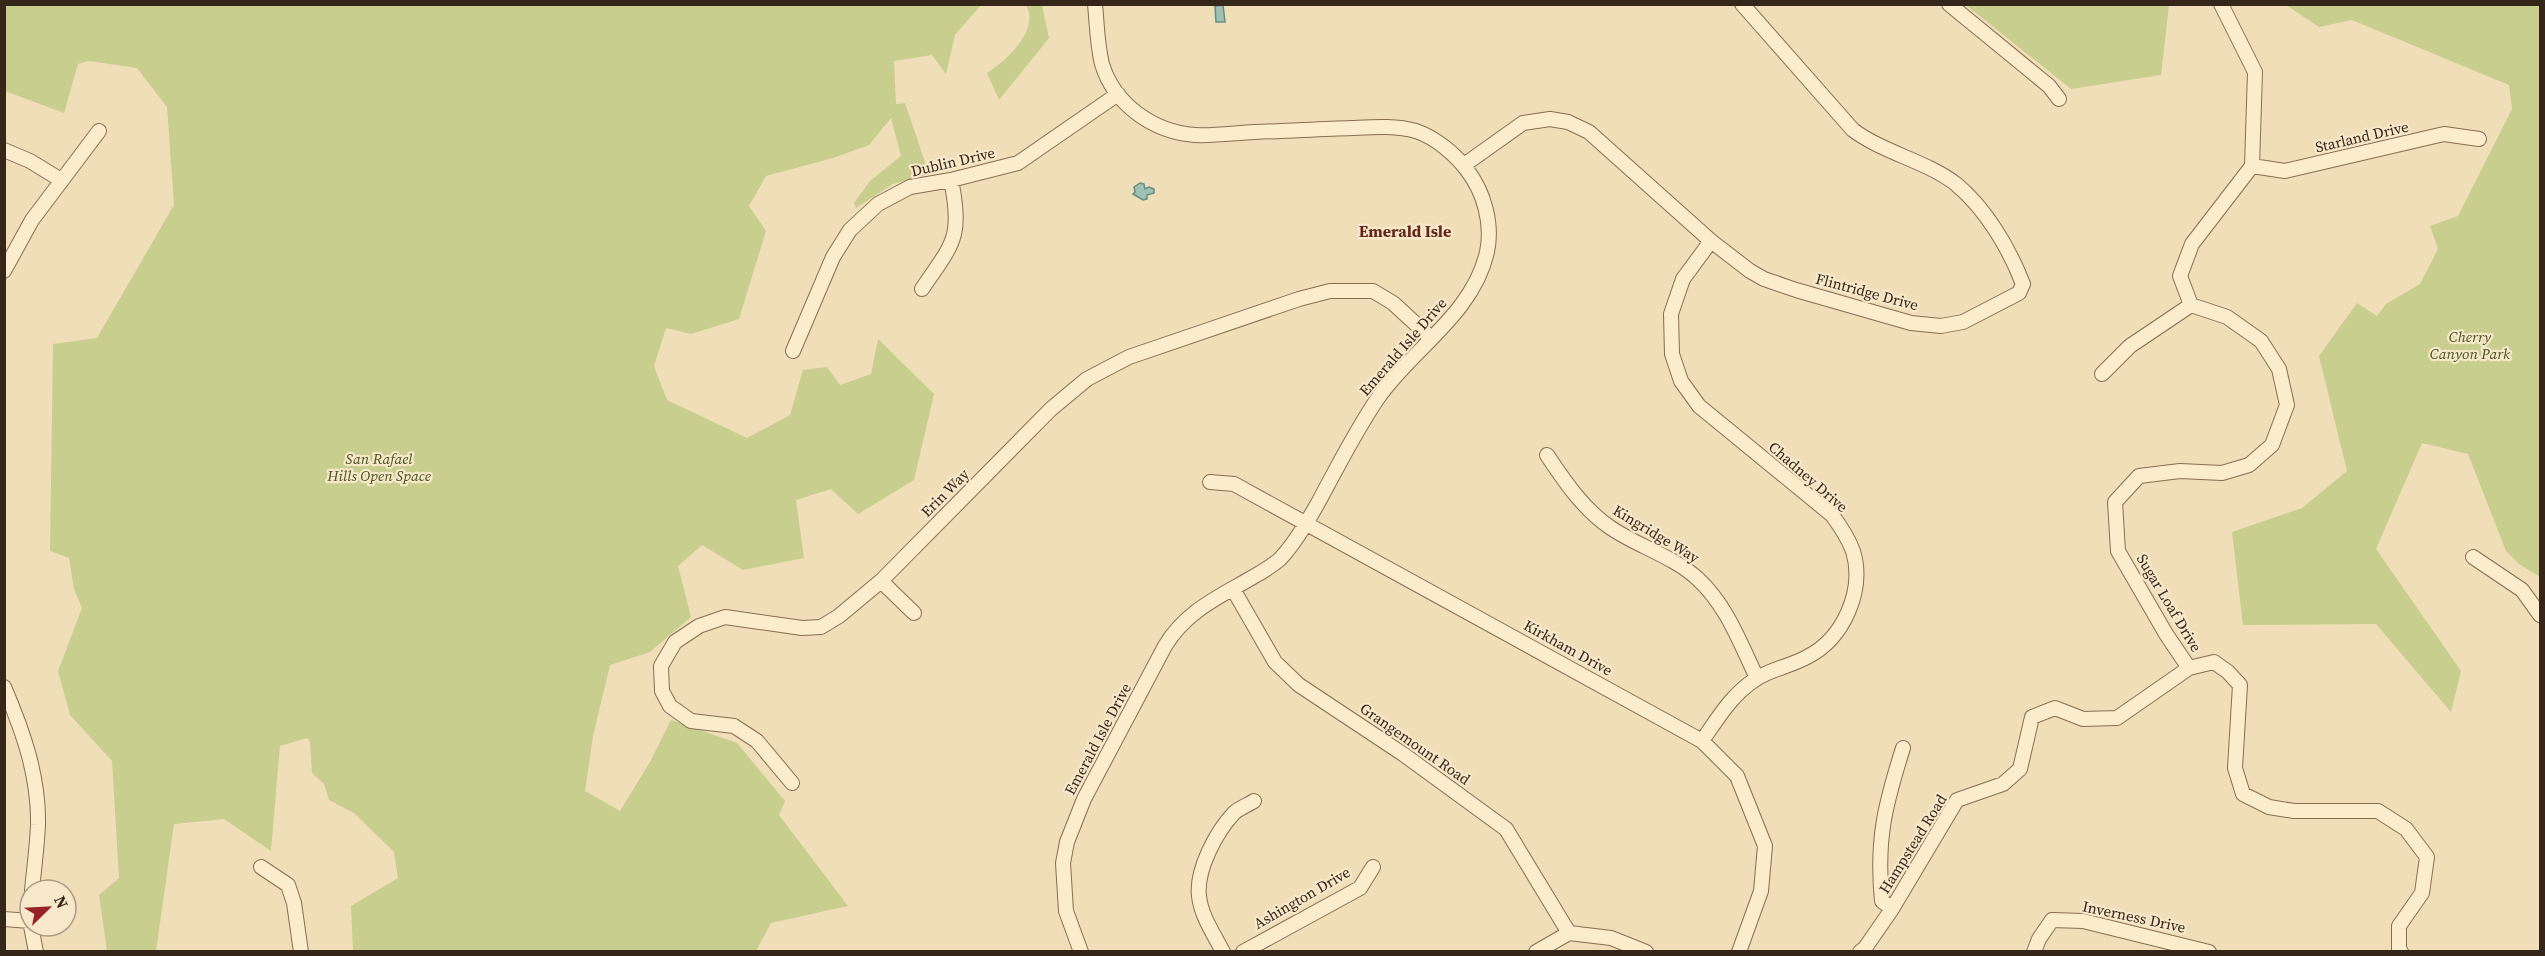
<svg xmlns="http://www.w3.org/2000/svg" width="2545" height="956" viewBox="0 0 2545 956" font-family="'Source Serif 4',serif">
  <rect width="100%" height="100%" fill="#f0deb9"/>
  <!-- green -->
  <path fill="#c8ce8d" d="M4 5H981L955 35 946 74 932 55 894 61 896 104 905 103 929 174 893 184 856 208 854 203 870 181 901 156 891 118 869 145 833 158 766 176 749 206 766 231 739 319 691 334 666 328 654 366 667 400 747 438 790 415 803 370 827 367 840 385 871 374 878 339 934 394 914 480 858 514 831 489 796 500 804 558 743 570 702 545 678 566 691 617 650 652 610 665 593 736 585 791 620 811 650 762 671 720 737 743 785 801 779 815 848 906 771 923 756 951H353L351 906 398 878 394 852 354 813 329 800 324 784 312 773 310 742 307 738 280 746 271 851 224 819 174 824 156 951H107L99 895 119 878 112 761 70 715 58 671 82 608 74 589 69 558 50 551 53 344 97 338 174 205 167 107 137 68 88 61 78 64 64 113 5 91Z
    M1026 5H1042L1049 38 999 100 987 73C1007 60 1040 30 1026 5Z
    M1966 5H2169L2161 75 2071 89Z
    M2286 5H2540V577L2519 564 2506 551 2468 454 2422 443 2376 549 2461 671 2451 712 2376 624 2243 625 2232 532 2302 508 2347 471 2319 356 2357 303 2377 316 2386 304 2420 284 2438 249 2430 226 2458 216 2512 109 2509 85 2352 20 2319 27Z"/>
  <!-- water -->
  <path fill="#9ec0b5" stroke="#668d82" stroke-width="1.5" d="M1223 5 1225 22H1216L1215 6Z
    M1140 183 1144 184 1145 189 1149 187 1154 189V193L1147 195V199L1143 200 1133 194 1135 192 1134 187Z"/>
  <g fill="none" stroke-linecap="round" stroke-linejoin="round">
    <!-- minor casing -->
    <g stroke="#876d53" stroke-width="16">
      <path id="minor" d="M1949 4 2049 86 2059 99
        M4 150 30 161 61 180
        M1464 165 1523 123 1550 119 1568 122 1589 132 1711 241 1750 271 1764 279 1796 290 1911 323 1941 326 1963 322 2019 293 2023 284C2009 248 1986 209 1956 184 1926 161 1884 153 1853 130L1742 4
        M2252 166 2285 171 2444 134 2479 139
        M4 271 32 220 99 131
        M922 289C953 243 963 238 951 180
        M2191 305 2180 276 2192 244 2252 166 2255 72 2221 4
        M793 351 833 257 850 230 878 204 910 187 951 180 1018 163 1118 94
        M2102 374 2130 346 2191 305
        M1547 455C1565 482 1584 510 1611 528 1639 547 1673 556 1698 579 1727 606 1740 643 1757 678
        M1210 482 1234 484 1702 741 1737 776 1765 846 1761 891 1739 952
        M2473 557 2522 590 2540 615
        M881 581 914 613
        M1233 589 1275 662 1299 685 1403 754 1506 829 1569 933
        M2189 668 2166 634 2118 551 2115 502 2139 476 2180 471 2222 473 2249 465 2272 445 2287 405 2279 369 2261 341 2227 317 2191 305
        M4 687C23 731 39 776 38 825 37 847 34 869 32 890
        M1702 741C1718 718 1732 694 1756 679 1771 669 1791 666 1807 657 1843 639 1865 591 1853 551 1848 538 1841 527 1832 515L1699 406 1681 381 1672 354 1671 314 1683 279 1711 241
        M792 783 757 741 734 726 691 721 670 706 662 691 661 666 675 642 699 626 725 617 802 628 821 627 839 616 881 581 1051 409 1087 379 1129 357 1299 299 1330 291H1373L1393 303 1431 338
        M261 867 288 885 294 903 301 952
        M1892 909 1882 901C1876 840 1885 805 1903 748
        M4 919 30 921
        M31 926 36 952
        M1081 952 1066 911 1063 863 1067 842 1084 799 1165 646C1186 611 1219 597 1253 577 1262 572 1272 566 1280 559 1296 542 1308 521 1319 501 1338 466 1356 430 1378 398 1413 348 1473 314 1487 252 1493 224 1484 192 1467 170 1455 154 1436 138 1416 131 1396 125 1372 127 1352 128 1319 129 1287 131 1254 132 1235 133 1214 136 1195 135 1153 132 1114 104 1102 64 1097 44 1097 24 1095 4
        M1223 952C1214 934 1201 916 1199 896 1196 870 1216 832 1234 813 1239 808 1248 805 1254 801
        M1243 952 1360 888 1373 867
        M1536 952 1569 933 1611 938 1646 952
        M1860 952 1865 948 1892 909 1957 800 2003 784 2020 769 2032 717 2055 708 2083 719 2117 718 2189 668 2214 662 2228 672 2240 685 2235 768 2243 794 2269 807 2294 811H2378L2406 829 2427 857 2422 893 2399 926V949L2401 952
        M2034 952 2039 939 2052 920 2083 921 2209 952"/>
    </g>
    <!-- minor -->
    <use href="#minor" stroke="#fbeccc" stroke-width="14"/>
  </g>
  <g text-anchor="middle" stroke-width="4.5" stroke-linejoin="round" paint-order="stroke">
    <!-- street labels -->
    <g font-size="15" fill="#352619" stroke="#f7e8c9">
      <text transform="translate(2362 137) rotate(-13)" y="5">Starland Drive</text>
      <text transform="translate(953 162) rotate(-13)" y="5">Dublin Drive</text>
      <text transform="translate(1867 292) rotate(15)" y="5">Flintridge Drive</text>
      <text transform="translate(1403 347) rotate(-49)" y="5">Emerald Isle Drive</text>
      <text transform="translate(1808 477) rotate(41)" y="5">Chadney Drive</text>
      <text transform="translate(945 493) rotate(-45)" y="5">Erin Way</text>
      <text transform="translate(1656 534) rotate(31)" y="5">Kingridge Way</text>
      <text transform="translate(2169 603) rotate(59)" y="5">Sugar Loaf Drive</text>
      <text transform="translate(1568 648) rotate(29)" y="5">Kirkham Drive</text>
      <text transform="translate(1098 739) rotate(-62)" y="5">Emerald Isle Drive</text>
      <text transform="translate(1415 744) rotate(35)" y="5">Grangemount Road</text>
      <text transform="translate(1913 844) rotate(-58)" y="5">Hampstead Road</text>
      <text transform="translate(1302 898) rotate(-30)" y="5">Ashington Drive</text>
      <text transform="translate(2134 917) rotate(12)" y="5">Inverness Drive</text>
    </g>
    <!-- park labels -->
    <g font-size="15" font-style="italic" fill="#47521f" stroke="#f7e8c9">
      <text x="2470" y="342">Cherry<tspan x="2470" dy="17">Canyon Park</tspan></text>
      <text x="379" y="464">San Rafael<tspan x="379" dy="17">Hills Open Space</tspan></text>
    </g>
    <!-- neighbourhood labels -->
    <g font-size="16" font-weight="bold" fill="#632517" stroke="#f7e8c9">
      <text x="1405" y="237">Emerald Isle</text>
    </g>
  </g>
  <!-- border -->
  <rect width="2545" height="956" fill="none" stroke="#352619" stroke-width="12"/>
  <!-- north arrow -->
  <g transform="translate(48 908) rotate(66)"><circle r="28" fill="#f7e8c9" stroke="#a99a83" stroke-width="1.5"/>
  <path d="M0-4.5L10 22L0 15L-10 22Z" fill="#992024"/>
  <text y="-9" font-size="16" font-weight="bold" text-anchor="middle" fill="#352619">N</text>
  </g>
</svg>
